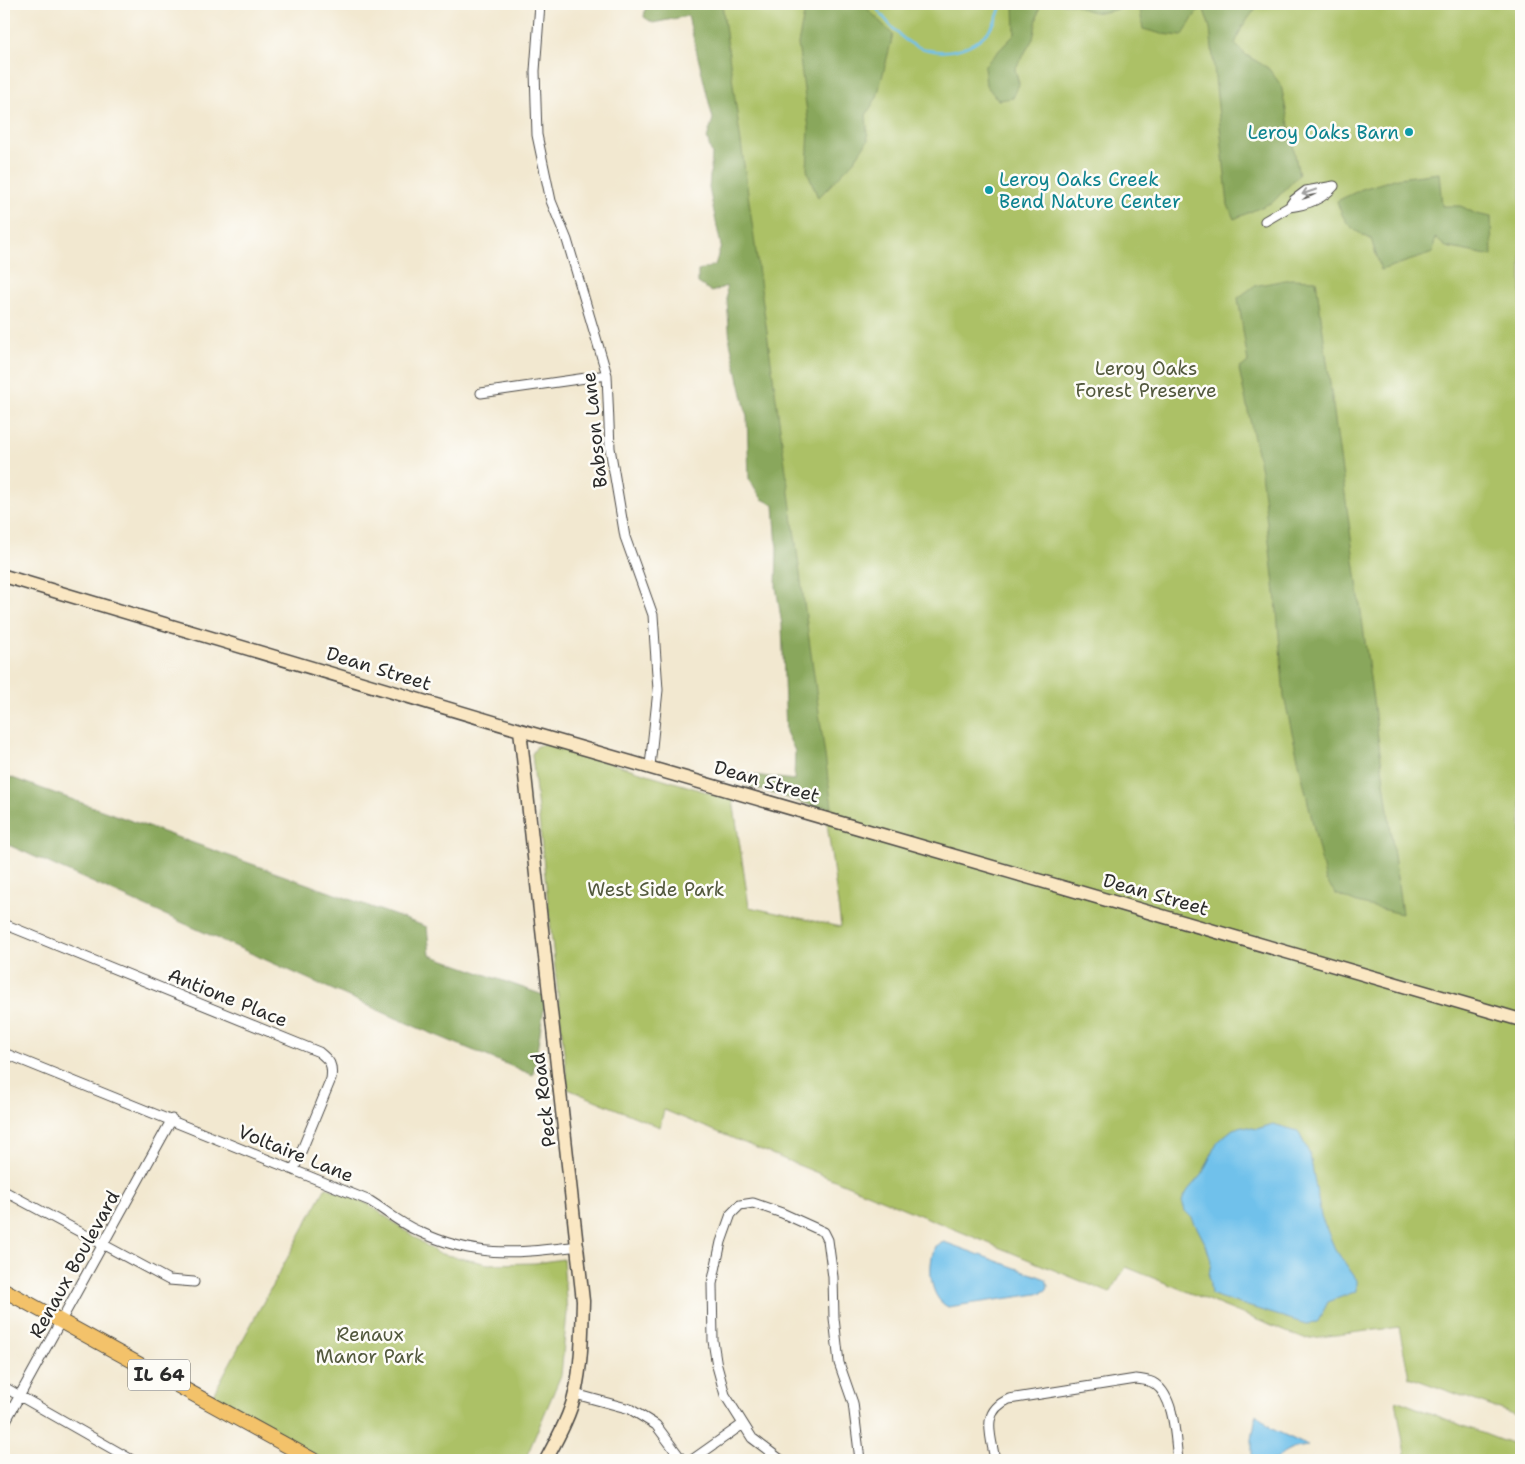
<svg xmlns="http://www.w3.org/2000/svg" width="1525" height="1464" viewBox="0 0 1525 1464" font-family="'Shantell Sans',sans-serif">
  <rect width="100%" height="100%" fill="#fdfcf7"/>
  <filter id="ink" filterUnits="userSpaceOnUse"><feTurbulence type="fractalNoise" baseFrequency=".02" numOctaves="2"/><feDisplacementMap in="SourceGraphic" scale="10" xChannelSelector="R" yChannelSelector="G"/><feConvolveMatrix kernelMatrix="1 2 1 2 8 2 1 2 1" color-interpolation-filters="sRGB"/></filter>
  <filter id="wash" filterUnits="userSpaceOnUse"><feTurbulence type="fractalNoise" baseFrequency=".0096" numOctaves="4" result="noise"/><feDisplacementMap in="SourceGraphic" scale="20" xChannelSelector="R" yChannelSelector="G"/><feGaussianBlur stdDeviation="1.12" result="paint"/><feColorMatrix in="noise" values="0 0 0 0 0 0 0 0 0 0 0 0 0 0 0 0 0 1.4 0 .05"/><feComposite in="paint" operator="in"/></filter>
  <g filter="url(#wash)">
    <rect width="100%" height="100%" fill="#f2e8d0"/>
    <!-- green -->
    <path fill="#acc166" stroke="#6c7648" d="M717 4H1521V1417L1409 1377 1399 1327 1304 1339 1126 1267 1110 1293 664 1110 660 1127 568 1089 532 754 537 746 548 744 733 800 749 907 841 927Z
      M326 1187 368 1204 437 1253 488 1264 536 1263 563 1259 567 1313 561 1375 525 1460H325L211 1398Z
      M1396 1400 1521 1448V1460H1406Z"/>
    <!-- forest -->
    <path fill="#89a75b" stroke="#5a6943" d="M646 4H722L832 807H817L745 785 746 774 794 780 795 751 786 732 782 625 776 586 777 548 774 505 762 499 749 479 747 416 730 342 726 286 712 292 698 283V271L715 265 721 246 709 188 712 155 707 138 713 119 688 16 653 23 644 17Z
      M806 4H863L893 35 877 97 866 115 868 140 854 161 818 198 807 170 809 128 798 44Z
      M1014 4H1040L1033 39 1015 69 1019 84 1013 98 998 100 986 85 984 66 1015 34Z
      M1075 4H1074H1127C1110 14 1091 16 1075 4Z
      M1129 4H1259L1242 27 1235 44 1246 55 1268 68 1281 85 1299 175 1273 202 1234 219 1228 205 1210 28 1203 7C1193 14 1189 27 1182 36L1162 34 1143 29 1140 9Z
      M1439 173 1442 206H1461L1476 214 1491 217 1492 256 1446 247 1435 238 1433 253 1381 270 1371 239C1350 229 1344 223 1337 201L1362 189 1398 178Z
      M1291 279 1316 280 1402 914 1357 903 1336 894 1326 881 1284 697 1277 611 1261 471 1239 369 1248 362 1238 298 1254 286Z
      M4 775 427 927 430 955 546 996 533 1075 416 1027 4 843Z"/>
    <!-- water -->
    <path fill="#6fc1eb" stroke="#4d768b" d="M1273 1124 1298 1131 1310 1155 1321 1216 1335 1249 1357 1280V1291L1328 1302 1317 1323 1306 1324 1221 1298 1211 1294 1209 1276 1211 1261 1206 1245 1192 1218 1185 1211 1182 1201 1188 1190 1202 1174 1218 1141 1233 1129 1243 1126 1257 1129Z
      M944 1242 1046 1279 1048 1286 1047 1290 1037 1294 948 1307C928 1297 928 1264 935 1246Z
      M1256 1414 1272 1429 1308 1446C1295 1447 1284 1451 1276 1460H1252V1440Z"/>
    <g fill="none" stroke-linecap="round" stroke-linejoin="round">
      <!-- stream -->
      <path stroke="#6fc1eb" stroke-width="2.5" d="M873 4C884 17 898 38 914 45 949 62 994 44 1001 4"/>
    </g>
  </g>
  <g filter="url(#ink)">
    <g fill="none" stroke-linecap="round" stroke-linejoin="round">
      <!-- street casing -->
      <g stroke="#494744" stroke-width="11">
        <path id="street" d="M540 4 535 71 537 135 551 201 567 240 607 375 610 448 625 537 653 615 658 690 650 766
          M1289 207C1306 205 1322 200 1334 186
          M1265 221 1289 207 1294 200 1306 191 1334 186
          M481 393 607 375
          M4 924 319 1052C330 1061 333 1064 331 1079L294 1169
          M4 1053 370 1201C386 1211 401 1224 418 1231 477 1259 516 1253 579 1246
          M4 1191 169 1280 194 1282
          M4 1387 132 1460
          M575 1394 630 1409 656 1425 682 1460
          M4 1424 172 1119
          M692 1460 743 1424
          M781 1460 752 1438 725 1395 717 1366 713 1341 712 1284 721 1242 731 1214 740 1205 753 1203 782 1213 824 1232 828 1240 833 1277 834 1318 839 1363 853 1403 860 1460
          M995 1460C991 1435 980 1412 1009 1399L1136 1379C1142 1380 1150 1380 1155 1384 1175 1398 1175 1437 1178 1460"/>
      </g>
      <!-- secondary casing -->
      <g stroke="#494744" stroke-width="15">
        <path id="secondary" d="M4 576 520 730 1521 1020
          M520 730 583 1301C582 1331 582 1363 575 1393 571 1414 556 1441 546 1460"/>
      </g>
      <!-- primary casing -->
      <g stroke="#494744" stroke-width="16">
        <path id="primary" d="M4 1290 313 1460"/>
      </g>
      <!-- street -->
      <use href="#street" stroke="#fff" stroke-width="9"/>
      <!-- secondary -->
      <use href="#secondary" stroke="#fae7c3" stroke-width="12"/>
      <!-- primary -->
      <use href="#primary" stroke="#f3c26a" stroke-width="14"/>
    </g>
    <!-- one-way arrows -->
    <defs><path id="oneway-shaft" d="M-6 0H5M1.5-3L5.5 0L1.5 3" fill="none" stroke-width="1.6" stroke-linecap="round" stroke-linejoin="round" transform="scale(1.25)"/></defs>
    <use stroke="#a0a0a0" href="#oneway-shaft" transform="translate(1309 192) rotate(161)"/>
  </g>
  <!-- markers -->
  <g fill="#0f9aa8" stroke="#fdfcf7" stroke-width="2">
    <circle cx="1409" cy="132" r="5"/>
    <circle cx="989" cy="190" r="5"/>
  </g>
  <g text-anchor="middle" stroke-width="5" stroke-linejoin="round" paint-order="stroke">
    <!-- shield labels -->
    <rect fill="#fdfcf7" stroke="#6a6a68" stroke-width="1" x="128" y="1359.5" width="62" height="31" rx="4"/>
    <g font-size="18" font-weight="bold" fill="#2b2b2b">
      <text x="159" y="1381">IL 64</text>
    </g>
    <!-- culture labels -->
    <g font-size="19" fill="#0d838f" stroke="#fdfcf7" text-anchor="end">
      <text x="1399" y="139">Leroy Oaks Barn</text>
      <text x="999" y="186" text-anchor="start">Leroy Oaks Creek<tspan x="999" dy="22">Bend Nature Center</tspan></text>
    </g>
    <!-- park labels -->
    <g font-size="19" fill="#52583d" stroke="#fdfcf7">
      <text x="1146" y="375">Leroy Oaks<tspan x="1146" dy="22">Forest Preserve</tspan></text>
      <text x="656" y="896">West Side Park</text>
      <text x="370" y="1341">Renaux<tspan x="370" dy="22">Manor Park</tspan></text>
    </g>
    <!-- street labels -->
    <g font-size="19" fill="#2b2b2b" stroke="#fdfcf7">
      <text transform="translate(594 430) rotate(-96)" y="7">Babson Lane</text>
      <text transform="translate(379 668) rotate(17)" y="7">Dean Street</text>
      <text transform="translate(767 781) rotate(16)" y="7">Dean Street</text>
      <text transform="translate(1156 894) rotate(16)" y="7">Dean Street</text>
      <text transform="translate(228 997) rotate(22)" y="7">Antione Place</text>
      <text transform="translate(543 1100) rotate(-97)" y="7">Peck Road</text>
      <text transform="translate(296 1153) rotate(22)" y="7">Voltaire Lane</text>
      <text transform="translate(74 1264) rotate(-61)" y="7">Renaux Boulevard</text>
    </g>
  </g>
  <!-- margin -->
  <rect width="1525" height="1464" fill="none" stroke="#fdfcf7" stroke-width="20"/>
</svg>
